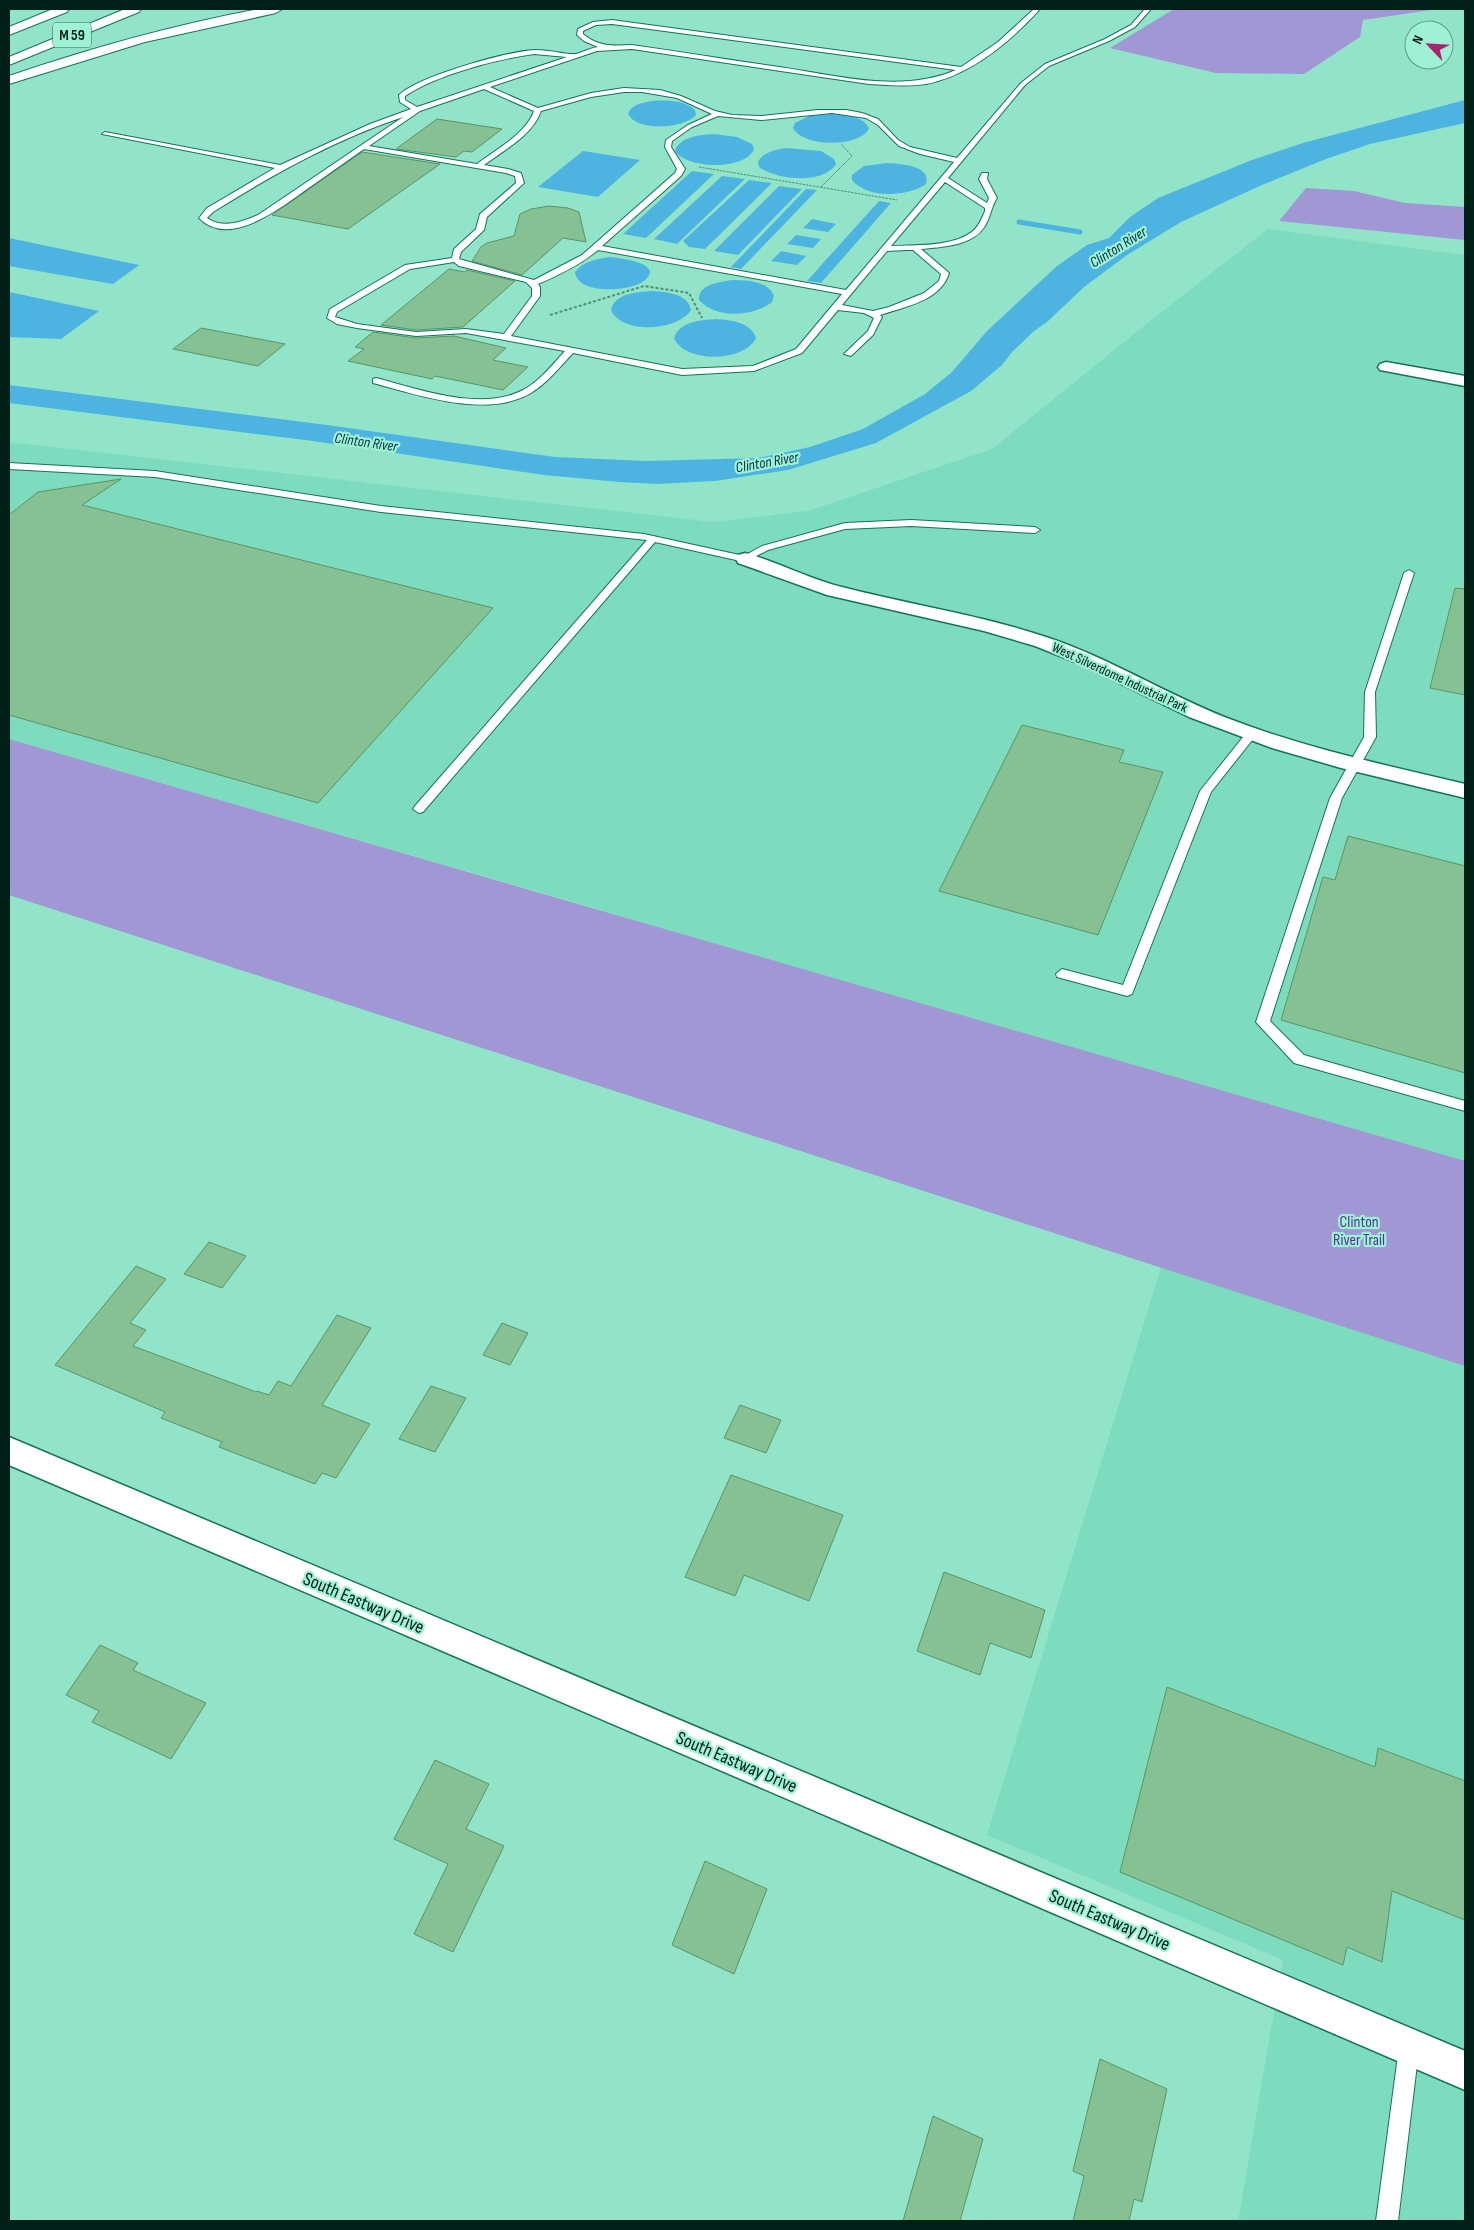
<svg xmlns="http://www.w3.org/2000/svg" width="1474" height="2230" viewBox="0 0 1474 2230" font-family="'Sofia Sans Condensed',sans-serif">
  <rect width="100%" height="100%" fill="#91e4c8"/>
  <!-- built -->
  <path fill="#7ddcbd" d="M1268 229 1465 255V1173L588 906 9 739V442L713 522 808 511 992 449 1150 321Z
    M1161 1267 1465 1366V2221H1238L1283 1960 987 1835Z"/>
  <!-- green -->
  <path fill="#a097d4" d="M1174 9H1438L1363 20 1360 37 1304 74 1216 73 1110 48Z
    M1306 188 1354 191 1405 203 1465 207V240L1279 221Z
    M9 739 1465 1161V1366L9 895Z"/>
  <!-- water -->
  <path fill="#4db4e2" d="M1465 100V123L1370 144 1326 159 1262 185 1181 222 1127 255 1084 287 1047 322 1034 331 1012 352 1002 365 971 391 876 443 788 470 715 481 657 484 619 482 544 475 313 441 9 403V385L327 425 555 457 647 461 758 458 810 447 863 429 925 394 952 372 987 331 1057 266 1087 245 1109 238 1130 217 1158 198 1252 160 1303 143Z
    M652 101C667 100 684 100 695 110L696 115C684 129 637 132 628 114 631 104 643 103 652 101Z
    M832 114C844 115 865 116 869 129 858 148 803 147 793 128L795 123 809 116Z
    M714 134 737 137 752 144 754 149C745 171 687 169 675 151 680 136 701 135 714 134Z
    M786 148 821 151 834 159 836 164C823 185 776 180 759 167L758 162C763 152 775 150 786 148Z
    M583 151 640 160 598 197 538 187Z
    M887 163C899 164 932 165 926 184 908 197 867 199 852 180V175L864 166Z
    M692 171 714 174 646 238 623 234Z
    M722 176 745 179 677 244 654 239Z
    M749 180 772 183 705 249 689 247 683 241Z
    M779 186 802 189 738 255 714 251Z
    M806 189 817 190 741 269 731 267Z
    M879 201 891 203 821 283 807 281Z
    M812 219 836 224 828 232 803 228Z
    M796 235 821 239 813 248 787 244Z
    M9 238 139 265 113 284 9 266Z
    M781 251 806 256 797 265 771 261Z
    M610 257C619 258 666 263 644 281 630 292 577 295 575 272 584 261 596 259 610 257Z
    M732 280C747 280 768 281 774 296L772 302C753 317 716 319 699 300 698 284 720 282 732 280Z
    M652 291C666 292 688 293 691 310 678 331 622 335 611 310 615 293 637 292 652 291Z
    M9 292 99 311 61 339 9 337Z
    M716 319C731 320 751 322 756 338 744 363 684 363 674 338 680 321 701 320 716 319Z"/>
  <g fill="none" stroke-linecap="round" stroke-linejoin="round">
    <!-- stream -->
    <path stroke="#4db4e2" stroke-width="5" d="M1019 222 1080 232"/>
  </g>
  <!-- building -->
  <path fill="#86c193" stroke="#5a9468" d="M437 119 502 129 472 152 464 151 456 157 396 149Z
    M362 152 440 164 348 229 272 215Z
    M549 206 568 208 579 212 586 242 563 238 522 275 472 261 481 247 487 243 514 236 520 214 531 209Z
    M449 269 465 272 467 270 515 281 463 327 416 330 381 325Z
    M201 328 285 344 258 366 173 349Z
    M373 332 416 338 454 336 506 348 493 360 528 367 503 390 435 376 432 379 348 361 364 349 355 347Z
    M121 479 82 505 493 608 318 803 9 715V515L38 492Z
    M1455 588 1465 589V695L1430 688Z
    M1022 725 1124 750 1119 762 1163 772 1098 935 939 891Z
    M1348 836 1465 866V1073L1281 1020 1323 877 1335 880Z
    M209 1242 246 1256 222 1288 184 1274Z
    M136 1266 166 1279 130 1323 146 1330 133 1346 256 1392 257 1391 269 1395 278 1381 291 1386 337 1315 371 1328 322 1405 370 1424 336 1478 322 1473 315 1484 219 1447 222 1442 161 1418 165 1412 55 1365Z
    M502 1323 528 1333 510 1365 483 1355Z
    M431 1386 466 1398 435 1452 399 1439Z
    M740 1405 781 1420 766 1453 724 1438Z
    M731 1475 843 1515 809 1601 744 1575 735 1596 685 1577Z
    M944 1572 1045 1610 1031 1658 990 1643 980 1675 917 1651Z
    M100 1645 138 1663 133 1670 206 1703 171 1759 92 1722 99 1711 66 1695Z
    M1167 1687 1375 1767 1378 1748 1465 1781V1920L1392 1891 1382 1962 1347 1947 1343 1965 1120 1872Z
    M435 1760 489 1784 466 1829 504 1846 453 1952 414 1934 448 1864 394 1839Z
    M705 1861 767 1889 734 1974 672 1945Z
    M1100 2059 1167 2089 1142 2202 1134 2199 1129 2221H1073L1084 2176 1073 2171Z
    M933 2116 983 2139 960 2221H903Z"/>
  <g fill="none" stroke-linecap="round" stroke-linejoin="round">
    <!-- lane casing -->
    <g stroke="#15725a" stroke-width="2">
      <path id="lane" d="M1034 9H1040C1010 42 971 75 926 84 908 87 888 85 869 84L632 49 597 51 490 87 538 108 591 93 624 88 660 90 681 96 715 111 732 115 761 116 818 110H846L862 113 878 119 898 140 910 147 957 158 1021 83 1045 64 1105 39 1131 25 1145 9H1151L1135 27 1109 41 1049 66 1025 85 948 178 987 203 989 198 979 179 982 173H988L987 179 997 198C991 207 991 216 985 226 973 246 942 247 921 249L949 273C941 301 904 307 880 315L882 317 873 335 851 356 844 354 868 331 874 318 864 313 838 310 802 353 754 371 682 375 573 353C560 367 547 383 531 393 487 419 418 395 373 383V379L376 378C418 389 481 412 523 390 539 382 552 365 565 351L466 333 416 336 357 328 337 324 327 318 330 309 405 265 452 258 454 249 476 229 480 214 516 183 515 176 506 173 364 149C346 162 328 174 310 187 284 205 230 250 199 218L207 208 275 168 102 134 105 132 280 165 370 124 411 109 400 102 399 95C419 76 505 52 534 50 546 49 567 55 576 54 583 52 590 48 598 47L584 41 577 35 578 29 593 22 612 20 961 67 998 42ZM612 24 956 70C900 94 837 75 779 67 730 60 681 52 632 45 614 46 598 47 583 34V31L596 25ZM534 54 567 57 417 107 405 100V96C436 75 497 59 534 54ZM484 89 534 111C526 134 495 150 477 164L369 146 420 111ZM624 92H642L677 98 712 114 688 125 666 140 665 147 677 169 675 173 582 255 534 280 459 259 461 252 484 230 487 217 524 183 521 173 508 169 484 165C503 151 533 135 541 111L591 97ZM832 113 866 118 878 125 899 146 920 154 954 162 846 290 602 246 681 176 685 169 671 147 672 141 692 127 718 116 761 120ZM403 117 258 215C242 222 223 229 207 218L213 212C274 174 334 140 403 117ZM945 182 985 208V211C982 218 979 226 973 231 954 247 914 245 891 246ZM598 250 842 294 796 349 753 366 682 369 511 336 540 296V287L538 284C559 275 580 265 598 250ZM907 250H913L941 274 939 281 924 293 889 307 873 311 842 305 887 251ZM454 262 459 266 526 282 532 288V296L504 334 466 329 416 332 357 324 335 317 337 312 410 269Z
        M9 463 155 471 381 506 644 534 744 556 762 546 845 523 911 520 1035 527 1040 530 1035 533 911 526 845 529 768 550 745 562 655 542 423 812 419 813 413 809 415 806 647 540 381 512 155 477 9 469Z
        M1409 570 1414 573 1375 692 1376 737 1342 798 1270 1021 1304 1055 1465 1101V1111L1294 1063 1256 1022 1330 798 1364 737 1365 692 1404 573Z
        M1251 731 1257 734 1211 792 1132 994 1127 996 1057 977 1056 974 1062 969 1123 985 1200 791 1247 732Z
        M1409 2038 1416 2041 1419 2048 1398 2221H1376L1399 2048 1402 2041Z"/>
    </g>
    <!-- street casing -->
    <g stroke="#15725a" stroke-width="3">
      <path id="street" d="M1386 362 1465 376V386L1380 370 1378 367 1380 364Z
        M745 553C778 562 809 579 842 587 911 605 982 615 1049 638 1111 659 1166 694 1227 718 1304 748 1385 765 1465 784V798L1341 768 1272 748 1189 717 1080 664 1035 646 984 631 827 595 738 563 736 559 738 555Z
        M9 1437 1465 2051V2090L9 1465Z"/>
    </g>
    <!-- highway casing -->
    <g stroke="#15725a" stroke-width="2">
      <path id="highway" d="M53 9H69L67 12 9 35V27Z
        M125 9H141L139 12 9 65V57Z
        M259 9H282L276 13 145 42 9 84V76C91 48 174 25 259 9Z"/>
    </g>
    <!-- path-far1 -->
    <path stroke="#518e7a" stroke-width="1" stroke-dasharray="2.5 1" stroke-linecap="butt" d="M699 167 897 200
      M821 187 852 156 841 144"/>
    <!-- path -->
    <path stroke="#518e7a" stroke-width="2" stroke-dasharray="3 2" stroke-linecap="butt" d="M550 315 644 286 689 293 702 318"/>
    <!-- lane -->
    <use href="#lane" fill="#fff" fill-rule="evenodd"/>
    <!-- street -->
    <use href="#street" fill="#fff" fill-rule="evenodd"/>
    <!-- highway -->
    <use href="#highway" fill="#fff" fill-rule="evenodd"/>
  </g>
  <g text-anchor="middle" stroke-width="4.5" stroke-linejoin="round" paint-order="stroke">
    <!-- far-street labels -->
    <g font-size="14" fill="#002017" stroke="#9ef1d4">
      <text transform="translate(1120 677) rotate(25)" y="5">West Silverdome Industrial Park</text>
    </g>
    <!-- shield labels -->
    <rect fill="#9ef1d4" stroke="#2f5f50" stroke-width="1" x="53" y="22.5" width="38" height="25" rx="4"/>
    <g font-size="15" font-weight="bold" fill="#002017">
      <text x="72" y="40">M 59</text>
    </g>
    <!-- far-water labels -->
    <g font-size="15" font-style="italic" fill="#002f42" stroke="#9ef1d4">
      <text transform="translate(1118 247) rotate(-32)" y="5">Clinton River</text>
      <text transform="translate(366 442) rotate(8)" y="5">Clinton River</text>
      <text transform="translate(767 462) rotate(-10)" y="5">Clinton River</text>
    </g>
    <!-- park labels -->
    <g font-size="16" fill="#4e3692" stroke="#9ef1d4">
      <text x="1359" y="1227">Clinton<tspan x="1359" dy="18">River Trail</tspan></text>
    </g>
    <!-- near-street labels -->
    <g font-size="19" fill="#002017" stroke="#9ef1d4">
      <text transform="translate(364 1602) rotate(23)" y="7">South Eastway Drive</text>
      <text transform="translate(737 1761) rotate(23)" y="7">South Eastway Drive</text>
      <text transform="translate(1110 1919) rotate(23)" y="7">South Eastway Drive</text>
    </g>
  </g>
  <!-- border -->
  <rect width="1474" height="2230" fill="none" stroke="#002017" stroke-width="20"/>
  <!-- north arrow -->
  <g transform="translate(1429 45) rotate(295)"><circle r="24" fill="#9ef1d4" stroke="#5f9d88"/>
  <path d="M0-4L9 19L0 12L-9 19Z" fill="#a72470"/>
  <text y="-8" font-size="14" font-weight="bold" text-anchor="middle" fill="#002017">N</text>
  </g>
</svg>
